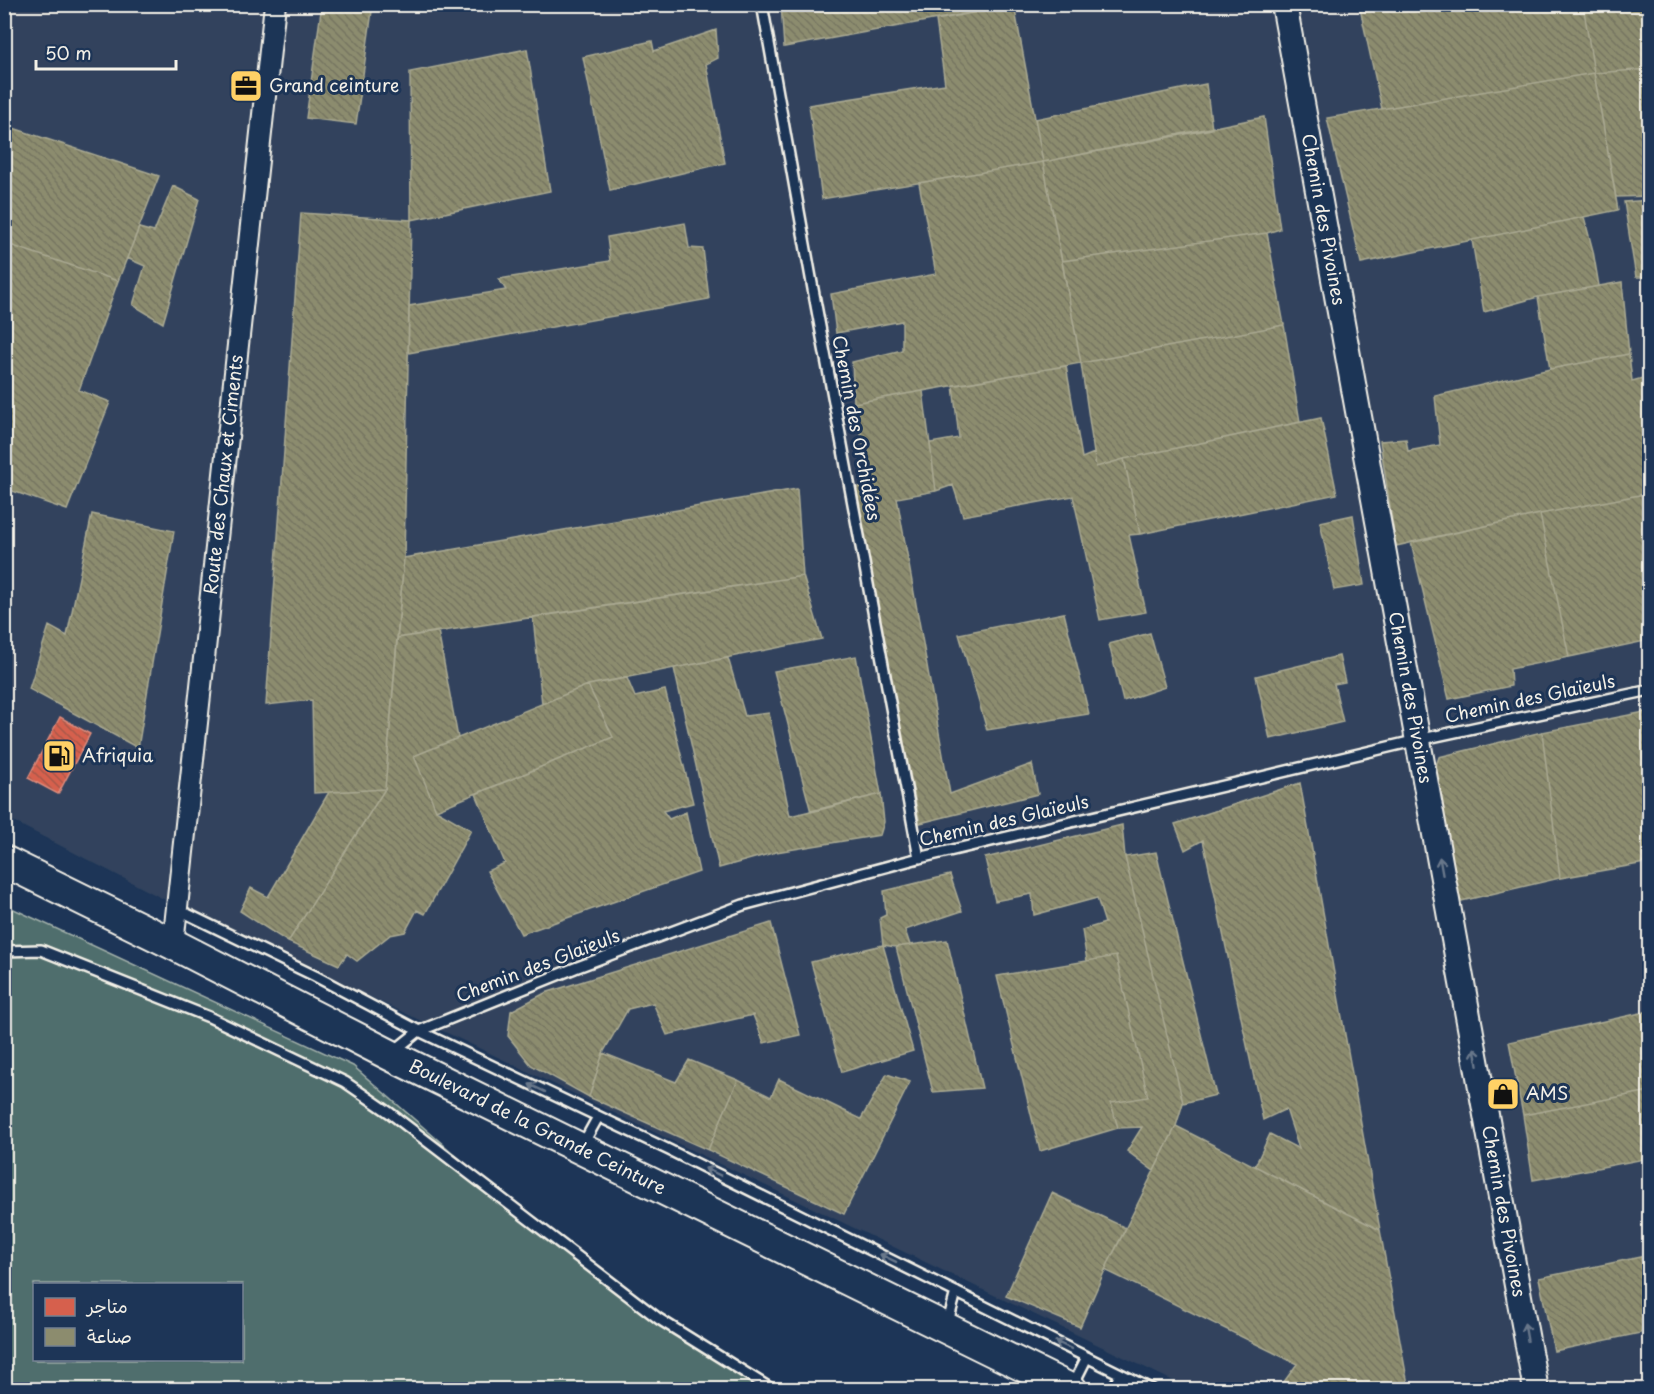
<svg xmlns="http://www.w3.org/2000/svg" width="1654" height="1394" viewBox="0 0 1654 1394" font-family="'Playpen Sans','Playpen Sans Arabic',sans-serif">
  <defs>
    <pattern id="shops-back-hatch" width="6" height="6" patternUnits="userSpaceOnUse" patternTransform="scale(1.5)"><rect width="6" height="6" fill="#d6604d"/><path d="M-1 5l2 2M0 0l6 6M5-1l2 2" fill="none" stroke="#a5584b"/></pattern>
    <pattern id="industry-back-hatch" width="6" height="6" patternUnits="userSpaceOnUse" patternTransform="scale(1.5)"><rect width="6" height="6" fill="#8c8c6e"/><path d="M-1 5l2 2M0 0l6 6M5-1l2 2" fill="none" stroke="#757460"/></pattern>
  </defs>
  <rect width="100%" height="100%" fill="#1d3557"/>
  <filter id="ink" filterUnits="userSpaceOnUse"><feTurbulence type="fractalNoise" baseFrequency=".0167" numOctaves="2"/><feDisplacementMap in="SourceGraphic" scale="12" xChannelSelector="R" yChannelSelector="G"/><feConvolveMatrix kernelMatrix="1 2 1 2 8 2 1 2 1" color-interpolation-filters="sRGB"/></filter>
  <g filter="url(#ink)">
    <!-- built -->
    <path fill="#31435d" d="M4 5H1649V1389H1190L462 1040 181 908 5 817Z"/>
    <!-- grass -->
    <path fill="#506e6d" stroke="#a2b0aa" stroke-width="1.5" fill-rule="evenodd" d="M5 905 353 1066 600 1281 764 1389 5 1390ZM34 1284H242V1360H34Z"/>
    <!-- shops -->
    <path fill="url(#shops-back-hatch)" stroke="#df8c7c" stroke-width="1.5" d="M60 717 90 734 58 794 28 778Z"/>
    <!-- industry -->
    <path fill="url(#industry-back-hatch)" stroke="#abaa93" stroke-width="1.5" d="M322 4H373L356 124 306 118Z
      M781 4H1013L1014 5 784 47Z
      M1359 4H1583L1594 73 1382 109Z
      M1583 4H1650V69L1594 73Z
      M1014 5 1043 162 822 199 809 105 945 84 936 20Z
      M716 30 718 58 706 64 725 163 610 190 583 57 652 41 654 51Z
      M527 49 550 191 411 220 410 72Z
      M1650 69V196L1616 197 1594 73Z
      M1594 73 1618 210 1361 263 1327 118Z
      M1206 84 1212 129 1043 162 1035 119Z
      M1264 117 1280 229 1267 233 1062 261 1043 162Z
      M4 125 159 176 118 281 4 243Z
      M1043 162 1081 363 854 403 852 362 902 350V321L836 333 831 294 936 274 919 183Z
      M173 186 199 199 163 323 133 305 145 266 127 258 139 228 154 232Z
      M1650 200V277H1636L1624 202Z
      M301 213 411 220 404 558 385 789 314 793 312 700 266 705Z
      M1584 217 1593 251 1599 286 1538 297 1484 312 1472 240Z
      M685 223 689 248 703 249 709 299 408 353 409 306 506 290 499 279 610 261 607 237Z
      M1267 233 1284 325 1081 363 1062 261Z
      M4 243 118 281 79 390 110 402 67 510 4 488Z
      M1622 282 1629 354 1550 369 1538 297Z
      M1284 325 1300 422 1124 459 1096 467 1081 363Z
      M1629 354 1632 381 1650 376V493L1540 514 1396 546 1380 441 1406 439 1408 451 1440 445 1435 396 1550 369Z
      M1066 366 1082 458 1094 453 1096 467 1124 459 1140 534 1129 535 1146 612 1100 620 1073 496 963 516 953 485 936 491 930 443 959 438 953 385Z
      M923 391 936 491 897 498 950 794 1032 764 1038 794 920 823 853 490 872 481 854 403Z
      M1321 418 1337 494 1140 534 1124 459Z
      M797 489 803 576 397 638 404 558Z
      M1650 493V640L1569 657 1540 514Z
      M92 514 174 531 138 748 29 689 49 626 67 636Z
      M1540 514 1569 657 1510 669 1511 686 1449 699 1411 542Z
      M1353 515 1364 585 1334 590 1320 522Z
      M803 576 822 639 588 685 542 704 533 617Z
      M1064 613 1089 714 987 730 959 634Z
      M438 631 458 738 414 756 436 810 471 830 425 914 417 910 405 932 390 935 357 961 347 954 339 965 288 942 385 789 397 638Z
      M1150 633 1165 687 1123 701 1109 644Z
      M856 656 881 794 811 812 774 671Z
      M1339 656 1345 682 1334 684 1343 722 1270 739 1256 676Z
      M728 658 745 716 769 713 790 816 881 794 884 822 880 835 776 852 719 868 674 668Z
      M627 678 635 697 665 690 693 803 663 811 669 819 686 812 699 872 521 934 487 871 505 863 476 794 613 737 588 685Z
      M588 685 613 737 436 810 414 756Z
      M1650 711V862L1560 878 1542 732Z
      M1542 732 1560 878 1457 902 1431 780 1439 757Z
      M1300 783 1380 1230 1255 1166 1270 1134 1299 1149 1286 1109 1263 1120 1203 840 1185 850 1175 824Z
      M385 789 288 942 240 911 251 888 268 897 329 792Z
      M1122 825 1125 857 1183 1103 1176 1126 1154 1171 1127 1151 1142 1127 1118 1128 1111 1103 1148 1097 1116 956 1087 961 1082 930 1105 923 1097 898 1034 915 1032 894 995 901 985 858Z
      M1156 852 1216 1095 1183 1103 1125 857Z
      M950 875 962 911 905 930 910 945 896 947 883 945 880 918 886 915 884 891Z
      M771 923 800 1035 764 1043 753 1015 667 1035 653 1003 628 1009 603 1053 589 1097 531 1065 508 1036 511 1011 545 993Z
      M947 940 982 1088 933 1092 896 947Z
      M883 945 913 1051 842 1072 811 962Z
      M1116 956 1148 1097 1111 1103 1118 1128 1040 1151 997 976Z
      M1650 1011V1091L1523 1115 1509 1042Z
      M603 1053 676 1082 689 1060 738 1080 708 1150 589 1097Z
      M887 1074 910 1082 844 1214 708 1150 738 1080 771 1097 779 1079 861 1119Z
      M1650 1091V1158L1533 1180 1523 1115Z
      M1176 1126 1380 1230 1409 1390H1278L1297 1364 1105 1270Z
      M1052 1193 1126 1228 1105 1270 1080 1327 1006 1296Z
      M1650 1255V1331L1554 1351 1539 1278Z
      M1257 1381 1276 1390H1255Z"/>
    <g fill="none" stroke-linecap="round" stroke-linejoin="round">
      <!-- service casing -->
      <g stroke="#f4f1e8" stroke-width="14">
        <path id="service" d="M762 4 813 289 919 858
          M177 909 315 976 419 1031 669 1150 1153 1390
          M4 951 41 950 209 1017 345 1082 390 1113 659 1319 773 1390
          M394 1051 419 1031 575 968 743 905 919 858 1418 740 1650 690
          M583 1144 598 1117
          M947 1326 956 1292
          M1072 1387 1087 1357
          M1113 1390 1120 1374"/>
      </g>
      <!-- minor casing -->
      <g stroke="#f4f1e8" stroke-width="24">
        <g id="minor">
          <path id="s1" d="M173 944 275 4"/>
        </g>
      </g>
      <!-- tertiary casing -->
      <g stroke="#f4f1e8" stroke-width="28">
        <g id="tertiary">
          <path id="s2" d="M1284 4 1536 1390"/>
        </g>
      </g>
      <!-- primary casing -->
      <g stroke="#f4f1e8" stroke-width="34">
        <g id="primary">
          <path id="s3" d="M4 861 173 944 390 1055 1072 1390"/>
        </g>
      </g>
      <!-- service -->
      <use href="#service" stroke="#1d3557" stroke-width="9"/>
      <!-- minor -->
      <use href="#minor" stroke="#1d3557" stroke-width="20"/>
      <!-- tertiary -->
      <use href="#tertiary" stroke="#1d3557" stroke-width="24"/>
      <!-- primary -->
      <use href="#primary" stroke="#1d3557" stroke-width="30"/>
      <!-- tram -->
      <path stroke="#f4f1e8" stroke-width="1.5" d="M4 13 17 4"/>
    </g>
    <!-- one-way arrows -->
    <defs><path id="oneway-shaft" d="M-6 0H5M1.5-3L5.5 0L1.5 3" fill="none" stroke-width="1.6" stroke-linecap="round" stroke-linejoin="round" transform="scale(1.5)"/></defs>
    <g stroke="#68778a">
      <use href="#oneway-shaft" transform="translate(1441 866) rotate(-100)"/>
      <use href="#oneway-shaft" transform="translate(1476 1057) rotate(-100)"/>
      <use href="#oneway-shaft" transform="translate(537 1088) rotate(-154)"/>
      <use href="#oneway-shaft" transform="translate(713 1172) rotate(-154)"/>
      <use href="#oneway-shaft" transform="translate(888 1258) rotate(-154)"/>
      <use href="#oneway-shaft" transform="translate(1526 1332) rotate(-100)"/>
      <use href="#oneway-shaft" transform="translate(1063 1345) rotate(-154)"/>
    </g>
  </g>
  <!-- icons -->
  <defs>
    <g id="office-square" transform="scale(1.725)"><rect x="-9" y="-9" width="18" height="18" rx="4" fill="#ffd166" stroke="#1d3557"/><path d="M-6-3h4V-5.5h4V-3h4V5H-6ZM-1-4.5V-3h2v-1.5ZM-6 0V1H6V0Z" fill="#111"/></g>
    <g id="fuel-square" transform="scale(1.725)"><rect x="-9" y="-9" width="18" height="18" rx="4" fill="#ffd166" stroke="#1d3557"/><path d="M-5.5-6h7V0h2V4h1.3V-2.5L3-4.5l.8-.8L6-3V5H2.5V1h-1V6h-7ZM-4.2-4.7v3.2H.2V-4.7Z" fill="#111"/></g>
    <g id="shop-square" transform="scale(1.725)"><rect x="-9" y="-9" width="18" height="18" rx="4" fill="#ffd166" stroke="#1d3557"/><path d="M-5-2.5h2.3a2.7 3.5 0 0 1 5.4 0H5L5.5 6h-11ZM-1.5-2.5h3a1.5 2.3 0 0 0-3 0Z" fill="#111"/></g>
  </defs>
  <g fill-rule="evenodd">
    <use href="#office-square" x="246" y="86"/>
    <use href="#fuel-square" x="59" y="756"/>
    <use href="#shop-square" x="1503" y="1094"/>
  </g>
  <g text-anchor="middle" stroke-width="6" stroke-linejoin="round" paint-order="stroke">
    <!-- poi labels -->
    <g font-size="18" fill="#f4f1e8" stroke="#1d3557" text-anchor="start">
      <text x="269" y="92">Grand ceinture</text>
      <text x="82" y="762">Afriquia</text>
      <text x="1526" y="1100">AMS</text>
    </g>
    <!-- street labels -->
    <g font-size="18" fill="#f4f1e8" stroke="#1d3557">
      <text dy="6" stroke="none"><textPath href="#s2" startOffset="219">Chemin des Pivoines</textPath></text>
      <text transform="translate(856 428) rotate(79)" y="6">Chemin des Orchidées</text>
      <text dy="6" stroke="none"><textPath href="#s1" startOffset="472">Route des Chaux et Ciments</textPath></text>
      <text dy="6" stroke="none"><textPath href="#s2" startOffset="705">Chemin des Pivoines</textPath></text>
      <text transform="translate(1530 699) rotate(-12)" y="6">Chemin des Glaïeuls</text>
      <text transform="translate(1004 821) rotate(-13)" y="6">Chemin des Glaïeuls</text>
      <text transform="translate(538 966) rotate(-21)" y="6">Chemin des Glaïeuls</text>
      <text dy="6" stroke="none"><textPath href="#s3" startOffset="596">Boulevard de la Grande Ceinture</textPath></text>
      <text dy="6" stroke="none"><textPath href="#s2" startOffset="1227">Chemin des Pivoines</textPath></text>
    </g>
  </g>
  <!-- margin -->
  <rect width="1654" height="1394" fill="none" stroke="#1d3557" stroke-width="24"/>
  <rect x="12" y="12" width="1630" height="1370" fill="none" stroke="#f4f1e8" stroke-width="2" filter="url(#ink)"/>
  <!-- legend -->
  <rect x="33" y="1283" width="210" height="78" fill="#1d3557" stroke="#738091" stroke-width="1.5"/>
  <rect x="45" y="1298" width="30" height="18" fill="#d6604d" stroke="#738091" stroke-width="1.5"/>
  <text x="87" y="1313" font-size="18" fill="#f4f1e8">متاجر</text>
  <rect x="45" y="1328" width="30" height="18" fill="#8c8c6e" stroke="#738091" stroke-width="1.5"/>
  <text x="87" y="1343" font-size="18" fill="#f4f1e8">صناعة</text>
  <!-- scale -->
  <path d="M36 60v9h140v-9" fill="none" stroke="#f4f1e8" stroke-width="3"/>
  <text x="45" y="60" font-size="18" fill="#f4f1e8" stroke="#1d3557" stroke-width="4.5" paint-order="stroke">50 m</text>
</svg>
